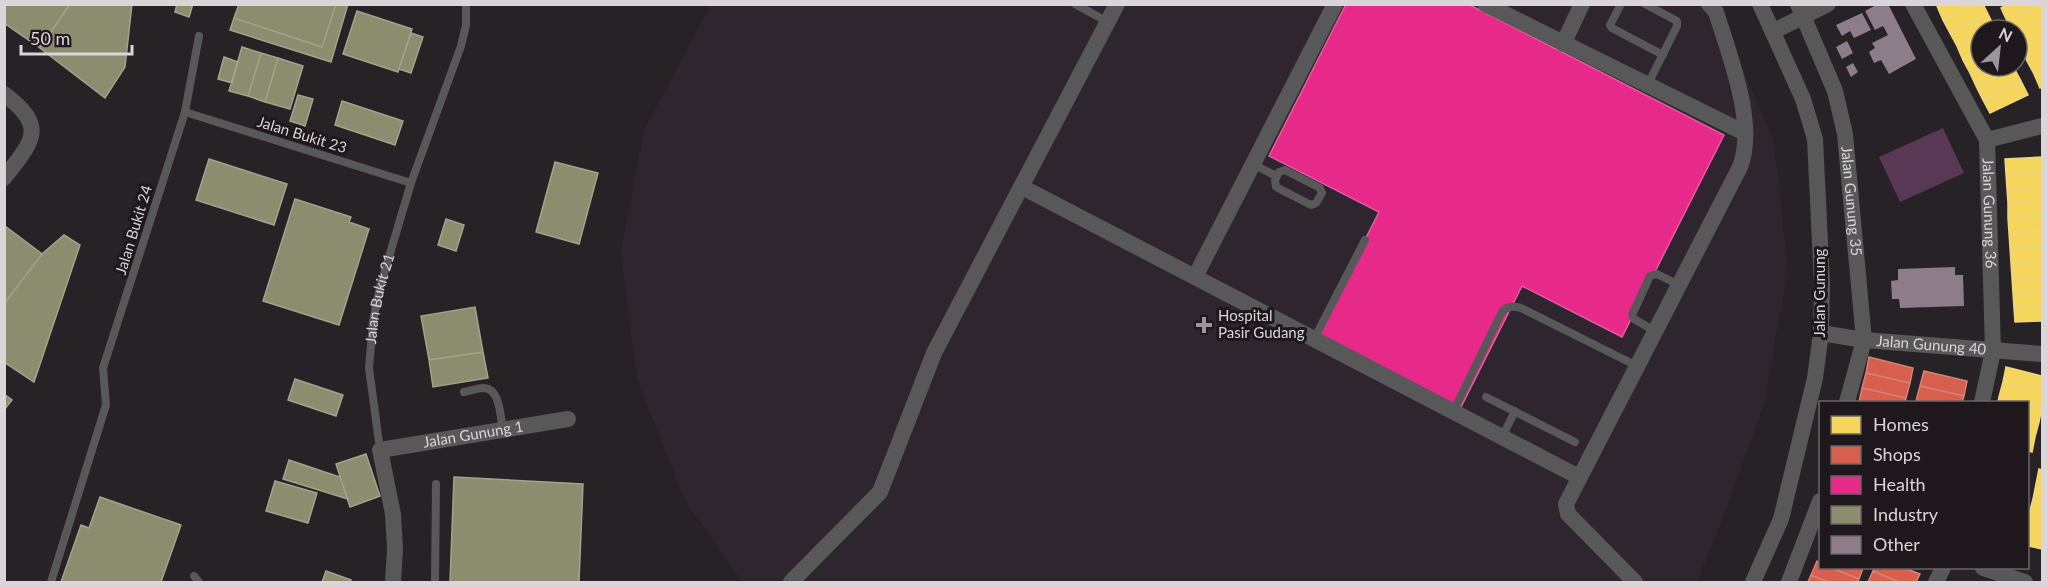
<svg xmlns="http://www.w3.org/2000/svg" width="2047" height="587" viewBox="0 0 2047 587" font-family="Lato,sans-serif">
  <rect width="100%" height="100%" fill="#262225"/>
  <!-- built -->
  <path fill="#2f252e" d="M1715 4 1774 141 1788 271 1764 404 1722 520 1697 582H742L684 499 637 379 621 252 644 130 711 5Z"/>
  <!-- green -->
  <path fill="#593855" d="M1943 128 1964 173 1900 202 1879 157Z"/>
  <!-- homes -->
  <path fill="#f6d55c" stroke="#edd582" stroke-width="1.5" d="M1940 4H1974L1943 20 1937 6Z
    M1974 4H1983L1988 14 1950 33 1943 20Z
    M2007 4H2041L2007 21 2001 8Z
    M2042 4V20L2017 33V30H2012L2007 21Z
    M1988 14 1995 28 1990 30H1981V34L1957 46 1950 33Z
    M2042 20V37L2021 48 2017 40V33Z
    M1981 34V51L1963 60 1957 46Z
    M2042 37V54L2027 61 2021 48Z
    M1981 51V66H1984L1970 73 1963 60Z
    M2042 54V70L2034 74 2027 61Z
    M1984 66H2014V68L1976 86 1970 73Z
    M2014 68 2021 81 1983 100 1976 86Z
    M2042 70V87L2040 88 2034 74Z
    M2021 81 2028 95 1990 113 1983 100Z
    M2042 157V172L2006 174 2005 159Z
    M2042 172V187L2007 189 2006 174Z
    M2042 187V201L2008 203 2007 189Z
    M2042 201V216L2008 218V203Z
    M2042 216V231L2009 233 2008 218Z
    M2042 231V246L2010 248 2009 233Z
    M2042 246V261L2011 263 2010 248Z
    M2042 261V276L2012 278 2011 263Z
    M2042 276V291L2013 293 2012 278Z
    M2042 291V306L2014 308 2013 293Z
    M2042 306V321L2015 322 2014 308Z
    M2006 367 2042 376V391L2003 382Z
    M2003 382 2042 391V407L1999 397Z
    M1999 397 2022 402H1998Z
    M2028 404 2042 407 2039 422 2028 420Z
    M2028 420 2039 422 2035 437 2028 435Z
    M2028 435 2035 437 2032 452 2028 451Z
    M2039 469 2042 470V486L2036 484Z
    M2036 484 2042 486V502L2033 499Z
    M2033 499 2042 502V517L2029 514Z
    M2029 514 2042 517V533L2028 530Z
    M2028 530 2042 533V549L2028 546Z"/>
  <!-- shops -->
  <path fill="#d6604d" stroke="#d78377" stroke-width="1.5" d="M1869 357 1913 368 1910 383 1866 373Z
    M1924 371 1967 381 1964 396 1920 386Z
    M1866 373 1910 383 1906 398 1862 388Z
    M1920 386 1964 396 1962 402 1916 401Z
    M1862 388 1906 398 1905 402H1859Z
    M1817 561 1820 563V568H1832L1859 579 1857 582H1828L1811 575Z
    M1832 568H1863L1859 579Z
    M1874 568H1904L1920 574 1916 582H1899L1873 571Z
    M1873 571 1899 582H1868Z
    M1811 575 1828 582H1808Z"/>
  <!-- health -->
  <path fill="#e7298a" stroke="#e35da2" stroke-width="1.5" d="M1346 4H1468L1724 135 1622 337 1522 286 1460 409 1316 336 1379 212 1269 156Z"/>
  <!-- industry -->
  <path fill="#8c8c6e" stroke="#a3a28e" stroke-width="1.5" d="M4 4H70L40 48 4 23Z
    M70 4H132L125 67 105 98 40 48Z
    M177 4H193L189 17 175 12Z
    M239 4H336L322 47 234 18Z
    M336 4H348L331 62 230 30 234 18 322 47Z
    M357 11 412 29 398 72 343 54Z
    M411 33 423 37 411 73 399 69Z
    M242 47 261 53 248 96 229 91Z
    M261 53 278 58 265 102 248 96Z
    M224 57 238 62 232 83 218 79Z
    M278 58 303 66 290 109 265 102Z
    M298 95 313 99 305 126 290 121Z
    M342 101 403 121 395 145 335 125Z
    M209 159 287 184 274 225 196 200Z
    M555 162 598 173 579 244 536 232Z
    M295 199 351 217 349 222 369 229 339 325 263 301Z
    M446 219 464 225 456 251 438 245Z
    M5 226 42 254 4 304V226Z
    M64 235 80 245 34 382 4 362V304L42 254Z
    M475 307 483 352 429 360 421 316Z
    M483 352 488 378 433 387 429 360Z
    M295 379 343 395 336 416 288 400Z
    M4 394 12 400 4 410Z
    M366 454 380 496 350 507 336 464Z
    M289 460 340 477 348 499 283 479Z
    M454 477 583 484 579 582H450Z
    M275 481 317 493 308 523 266 511Z
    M100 497 181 525 161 582H61L81 525 89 528Z
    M326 571 351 580 350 582H322Z"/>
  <!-- building -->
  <path fill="#8d7d8b" d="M1878 4H1888L1916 59 1889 74 1881 60 1874 63 1869 52 1875 48 1872 43 1888 35 1883 26 1875 30 1865 11Z
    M1862 13 1871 30 1854 38 1850 31 1842 36 1836 25Z
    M1847 41 1853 53 1842 59 1836 47Z
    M1853 63 1858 72 1851 77 1846 67Z
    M1955 267V275H1963L1964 306 1900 308 1899 299H1892L1891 281 1898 280V269Z"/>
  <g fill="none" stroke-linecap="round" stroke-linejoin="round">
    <!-- lane -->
    <g stroke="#595859" stroke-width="8">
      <path d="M1075 4 1108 22"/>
      <path d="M1621 4 1610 25 1612 28 1663 55"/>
      <path d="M1645 4 1677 21V26L1647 86"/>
      <path d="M185 112 411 183"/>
      <path d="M1253 164 1276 176"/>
      <path d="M1285 170 1320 188 1322 193 1316 203 1311 205 1276 187 1275 180 1279 172Z"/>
      <path d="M1655 331 1634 319 1632 315 1650 276 1657 274 1679 285"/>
      <path d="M1314 339 1365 240"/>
      <path d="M464 392C470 391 477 388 484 388 501 389 500 418 503 430"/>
      <path d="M1486 397 1575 442"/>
      <path d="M1453 412 1502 312C1507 306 1513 306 1521 308L1637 366"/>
      <path d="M1502 437 1515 411"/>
      <path id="s1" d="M380 450 369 368 373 321 380 287 411 183 461 46 466 25V4"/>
      <path d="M194 576 199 582"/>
      <path d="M51 582 106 405 103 368 185 112 199 36"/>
      <path d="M435 582 436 484"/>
    </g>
    <!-- street -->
    <g stroke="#595859" stroke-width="16">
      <path d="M1485 4 1745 133"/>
      <path id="s2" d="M1798 4 1835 91 1845 134 1864 340 1847 402"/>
      <path id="s3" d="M1913 4 1987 140 1993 351 1982 402"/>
      <path d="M1774 31 1828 4"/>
      <path d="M1563 44 1582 4"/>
      <path d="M4 94C48 127 33 141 4 178"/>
      <path d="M1987 140 2042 126"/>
      <path d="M1022 187 1579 477"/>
      <path d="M1195 277 1335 4"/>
      <path id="s4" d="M1821 333 1864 340 2042 354"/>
      <path d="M1983 568 2025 582"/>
      <path id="s5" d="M393 582 395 549 393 514 380 450 568 419"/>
      <path d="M791 582 880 492 934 353 1117 4"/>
      <path d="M1635 582 1568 514 1566 504 1740 167C1757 124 1729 54 1716 12L1709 4"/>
      <path d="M1753 582 1781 519 1815 378 1821 333 1822 284 1815 139 1803 99 1760 4"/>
      <path d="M1789 582 1820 501"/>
      <path d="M1936 582 1943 568"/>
    </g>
  </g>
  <!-- markers -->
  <path fill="#9a969a" stroke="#1e181d" stroke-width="2" d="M1201 316h6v6h6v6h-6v6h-6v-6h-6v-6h6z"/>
  <g text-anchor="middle" stroke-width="6" stroke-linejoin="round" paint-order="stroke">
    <!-- street labels -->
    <g font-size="15" fill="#d9d5d9" stroke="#1e181d">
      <text transform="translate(302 135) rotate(17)" y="5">Jalan Bukit 23</text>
      <text dy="5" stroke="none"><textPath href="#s2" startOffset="206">Jalan Gunung 35</textPath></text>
      <text dy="5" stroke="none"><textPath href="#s3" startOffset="228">Jalan Gunung 36</textPath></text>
      <text transform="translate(134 230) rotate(-73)" y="5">Jalan Bukit 24</text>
      <text transform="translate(1820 293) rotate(-90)" y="5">Jalan Gunung</text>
      <text dy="5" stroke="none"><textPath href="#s1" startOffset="153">Jalan Bukit 21</textPath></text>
      <text dy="5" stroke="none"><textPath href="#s4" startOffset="111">Jalan Gunung 40</textPath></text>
      <text dy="5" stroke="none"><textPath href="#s5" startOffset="228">Jalan Gunung 1</textPath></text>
    </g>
    <!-- poi labels -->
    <g font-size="15" fill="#d9d5d9" stroke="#1e181d" text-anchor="start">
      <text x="1218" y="321">Hospital<tspan x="1218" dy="17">Pasir Gudang</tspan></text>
    </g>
  </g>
  <!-- border -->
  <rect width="2047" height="587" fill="none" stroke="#d9d5d9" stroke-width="12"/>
  <!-- legend -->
  <rect x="1819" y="401" width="210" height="168" fill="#1e181d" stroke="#696468" stroke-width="1.5"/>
  <rect x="1831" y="416" width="30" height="18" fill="#f6d55c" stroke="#696468" stroke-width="1.5"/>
  <text x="1873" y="431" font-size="18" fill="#d9d5d9">Homes</text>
  <rect x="1831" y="446" width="30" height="18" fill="#d6604d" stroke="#696468" stroke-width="1.5"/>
  <text x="1873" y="461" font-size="18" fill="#d9d5d9">Shops</text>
  <rect x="1831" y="476" width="30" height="18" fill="#e7298a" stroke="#696468" stroke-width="1.5"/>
  <text x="1873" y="491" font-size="18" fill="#d9d5d9">Health</text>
  <rect x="1831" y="506" width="30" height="18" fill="#8c8c6e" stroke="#696468" stroke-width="1.5"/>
  <text x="1873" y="521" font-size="18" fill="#d9d5d9">Industry</text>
  <rect x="1831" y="536" width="30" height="18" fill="#8d7d8b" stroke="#696468" stroke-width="1.5"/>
  <text x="1873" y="551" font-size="18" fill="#d9d5d9">Other</text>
  <!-- north arrow -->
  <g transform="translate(1999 48) rotate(27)"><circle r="28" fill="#1e181d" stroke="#696468" stroke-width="1.5"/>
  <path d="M0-4.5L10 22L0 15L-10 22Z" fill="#9a969a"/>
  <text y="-9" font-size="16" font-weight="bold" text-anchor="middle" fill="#d9d5d9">N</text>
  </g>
  <!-- scale -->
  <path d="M21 45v9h111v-9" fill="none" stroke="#d9d5d9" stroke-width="3"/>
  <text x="30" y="45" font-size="18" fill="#d9d5d9" stroke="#1e181d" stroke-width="4.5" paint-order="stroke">50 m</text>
</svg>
